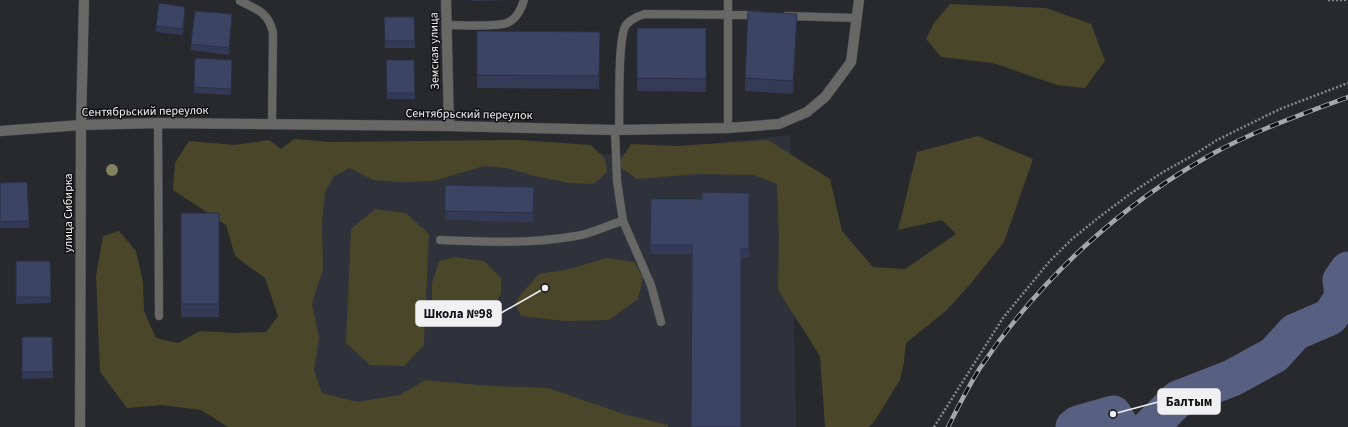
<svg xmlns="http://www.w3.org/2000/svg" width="1348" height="427" viewBox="0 0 1348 427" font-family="'Source Sans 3',sans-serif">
  <rect width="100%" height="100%" fill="#27292d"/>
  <!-- built -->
  <path fill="#2f323b" d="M790 135 796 427H373L297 422V151L616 154Z"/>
  <!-- green -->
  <path fill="#494629" d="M950 4 1046 8 1091 24 1105 61 1085 88 1057 85 993 63 941 57 926 39 934 23Z
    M978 136 1033 159 1004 242 972 282 947 310 906 343 904 362 900 380 874 422 869 427H825L820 356 778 290 779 239 777 184 754 175 698 174 637 179 617 165 631 144 678 146 768 140 830 179 842 231 873 267 905 269 956 234 942 220 898 230 917 152Z
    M294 139 330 142 521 140 591 145 605 159 607 172 594 184 570 183 535 176 507 168 484 166 433 181 399 182 373 180 350 168 334 176 325 192 322 224 323 269 312 304 319 338 314 370 322 393 357 402 400 395 425 380 490 386 548 388 624 414 668 425V427H228L201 410 162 405 127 408 100 372 96 276 103 236 119 231 136 251 143 282 144 311 156 338 178 343 200 331 234 333 266 332 278 316 265 278 235 256 226 225 173 190 175 163 189 141 235 145 269 140 281 149Z
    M375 209 406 213 429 234 424 345 404 366 370 365 346 343 351 229Z
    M454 257 484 261 501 278V294L491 309 472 317 442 319 432 304V283L439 261Z
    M607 258 634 262 643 277 638 299 609 320 565 321 521 316 515 303 522 293 539 274 569 269Z"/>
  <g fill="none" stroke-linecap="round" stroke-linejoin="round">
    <!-- river -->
    <path stroke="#586082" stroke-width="37" d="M1074 427 1078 424 1113 414 1121 427
      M1150 427 1178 399 1232 378 1274 355 1295 332 1330 317 1343 297 1341 280 1348 270"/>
    <!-- lane casing -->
    <g stroke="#434549" stroke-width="9">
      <path id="lane" d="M728 0V128
        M240 1C257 9 269 13 273 33L272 124
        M786 16 857 18
        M447 25C461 25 496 27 507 23 517 19 521 9 524 0
        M158 123 159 316
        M615 130 617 181 623 221 651 285 661 322
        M619 130C620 111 617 38 626 25 631 19 638 16 645 14L758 15
        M440 240C486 242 530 244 576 236 592 234 607 225 623 221"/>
    </g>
    <!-- street casing -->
    <g stroke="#434549" stroke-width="11">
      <path id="street" d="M446 0 449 126
        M0 131 81 125 158 123 449 126 615 130 728 128 779 124 807 112 825 97 851 62 859 0
        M80 427 81 125 84 0"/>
    </g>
    <!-- path -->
    <path stroke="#86878a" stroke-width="2.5" stroke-dasharray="2 2" stroke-linecap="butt" d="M1328 0H1348
      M934 427 1003 318 1049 262 1072 239 1098 218 1130 194 1163 172 1192 156 1217 140 1280 109 1348 83"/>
    <!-- lane -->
    <use href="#lane" stroke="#676765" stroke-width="8"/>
    <!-- street -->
    <use href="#street" stroke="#676765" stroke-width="10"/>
    <!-- rail casing -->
    <g stroke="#a6a7aa" stroke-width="4.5">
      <path id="rail" d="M948 427C958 407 968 387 980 368 1039 280 1120 205 1214 153 1256 130 1303 114 1348 97"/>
    </g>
    <!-- rail -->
    <use href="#rail" stroke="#111113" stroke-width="3" stroke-dasharray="9" stroke-linecap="butt"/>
  </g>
  <!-- trees -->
  <circle fill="#858260" cx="112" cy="170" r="6"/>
  <!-- wall -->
  <path fill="#343a56" d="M472 0H512L472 1Z
    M185 13 183 35 156 32V26Z
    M384 17H414L415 48H385Z
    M232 21 229 55 191 50V44Z
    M797 27 793 94 745 91V78Z
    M637 28H706V92L637 91Z
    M477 31 600 32 599 89 477 88Z
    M195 58 232 60 231 95 194 93Z
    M386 60H414L415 99H387Z
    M0 183 29 221V228H0Z
    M445 185 534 187 533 222 445 220Z
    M749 193V258L692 254H650L651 199H702Z
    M181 213H219V317H181Z
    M16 261H50L51 303 16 304Z
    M22 337H52L53 378 22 379Z"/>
  <!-- shaded-wall -->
  <path fill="#2a3046" d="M185 7V13L183 35V29Z
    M232 14V21L229 55V48Z
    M797 14V27L793 94V81Z"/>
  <!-- building -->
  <path fill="#3c4464" stroke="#2a3046" d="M159 3 185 7 183 29 156 26Z
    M195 11 232 14 229 48 191 44Z
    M748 11 797 14 793 81 745 78Z
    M384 17H414L415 41H385Z
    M637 28H706V79L637 78Z
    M477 31 600 32 599 76 477 75Z
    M195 58 232 60 231 89 194 87Z
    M386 60H414L415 93H387Z
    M27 182 29 221 0 222V183Z
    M445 185 534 187 533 213 445 211Z
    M702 192 749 193V249H741V427H691L692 245H650L651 199H702Z
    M181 213H219V304H181Z
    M16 261H50L51 297H16Z
    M22 337H52L53 372H22Z"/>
  <g text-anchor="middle" stroke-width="3" stroke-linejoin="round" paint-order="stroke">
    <!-- street labels -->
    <g font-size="12" fill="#f0f0f3" stroke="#111113">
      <text transform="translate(434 51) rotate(-91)" y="4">Земская улица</text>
      <text transform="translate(145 111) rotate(-1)" y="4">Сентябрьский переулок</text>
      <text transform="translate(469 114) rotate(1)" y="4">Сентябрьский переулок</text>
      <text transform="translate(68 213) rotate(-90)" y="4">улица Сибирка</text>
    </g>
  </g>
  <!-- callouts -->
  <path fill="none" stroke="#f0f0f3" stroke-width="1.5" d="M545 288L501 313M1113 414L1158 402"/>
  <g fill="#f0f0f3" stroke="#111113" stroke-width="1.5">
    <circle cx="545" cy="288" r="4"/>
    <circle cx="1113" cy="414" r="4"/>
  </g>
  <g fill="#f0f0f3" stroke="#f0f0f3" stroke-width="1.5">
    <rect x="416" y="301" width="85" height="25" rx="4"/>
    <rect x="1158" y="389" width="62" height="25" rx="4"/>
  </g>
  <g font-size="13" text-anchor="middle" font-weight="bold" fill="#111">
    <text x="458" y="318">Школа №98</text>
    <text x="1189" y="406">Балтым</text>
  </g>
</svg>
